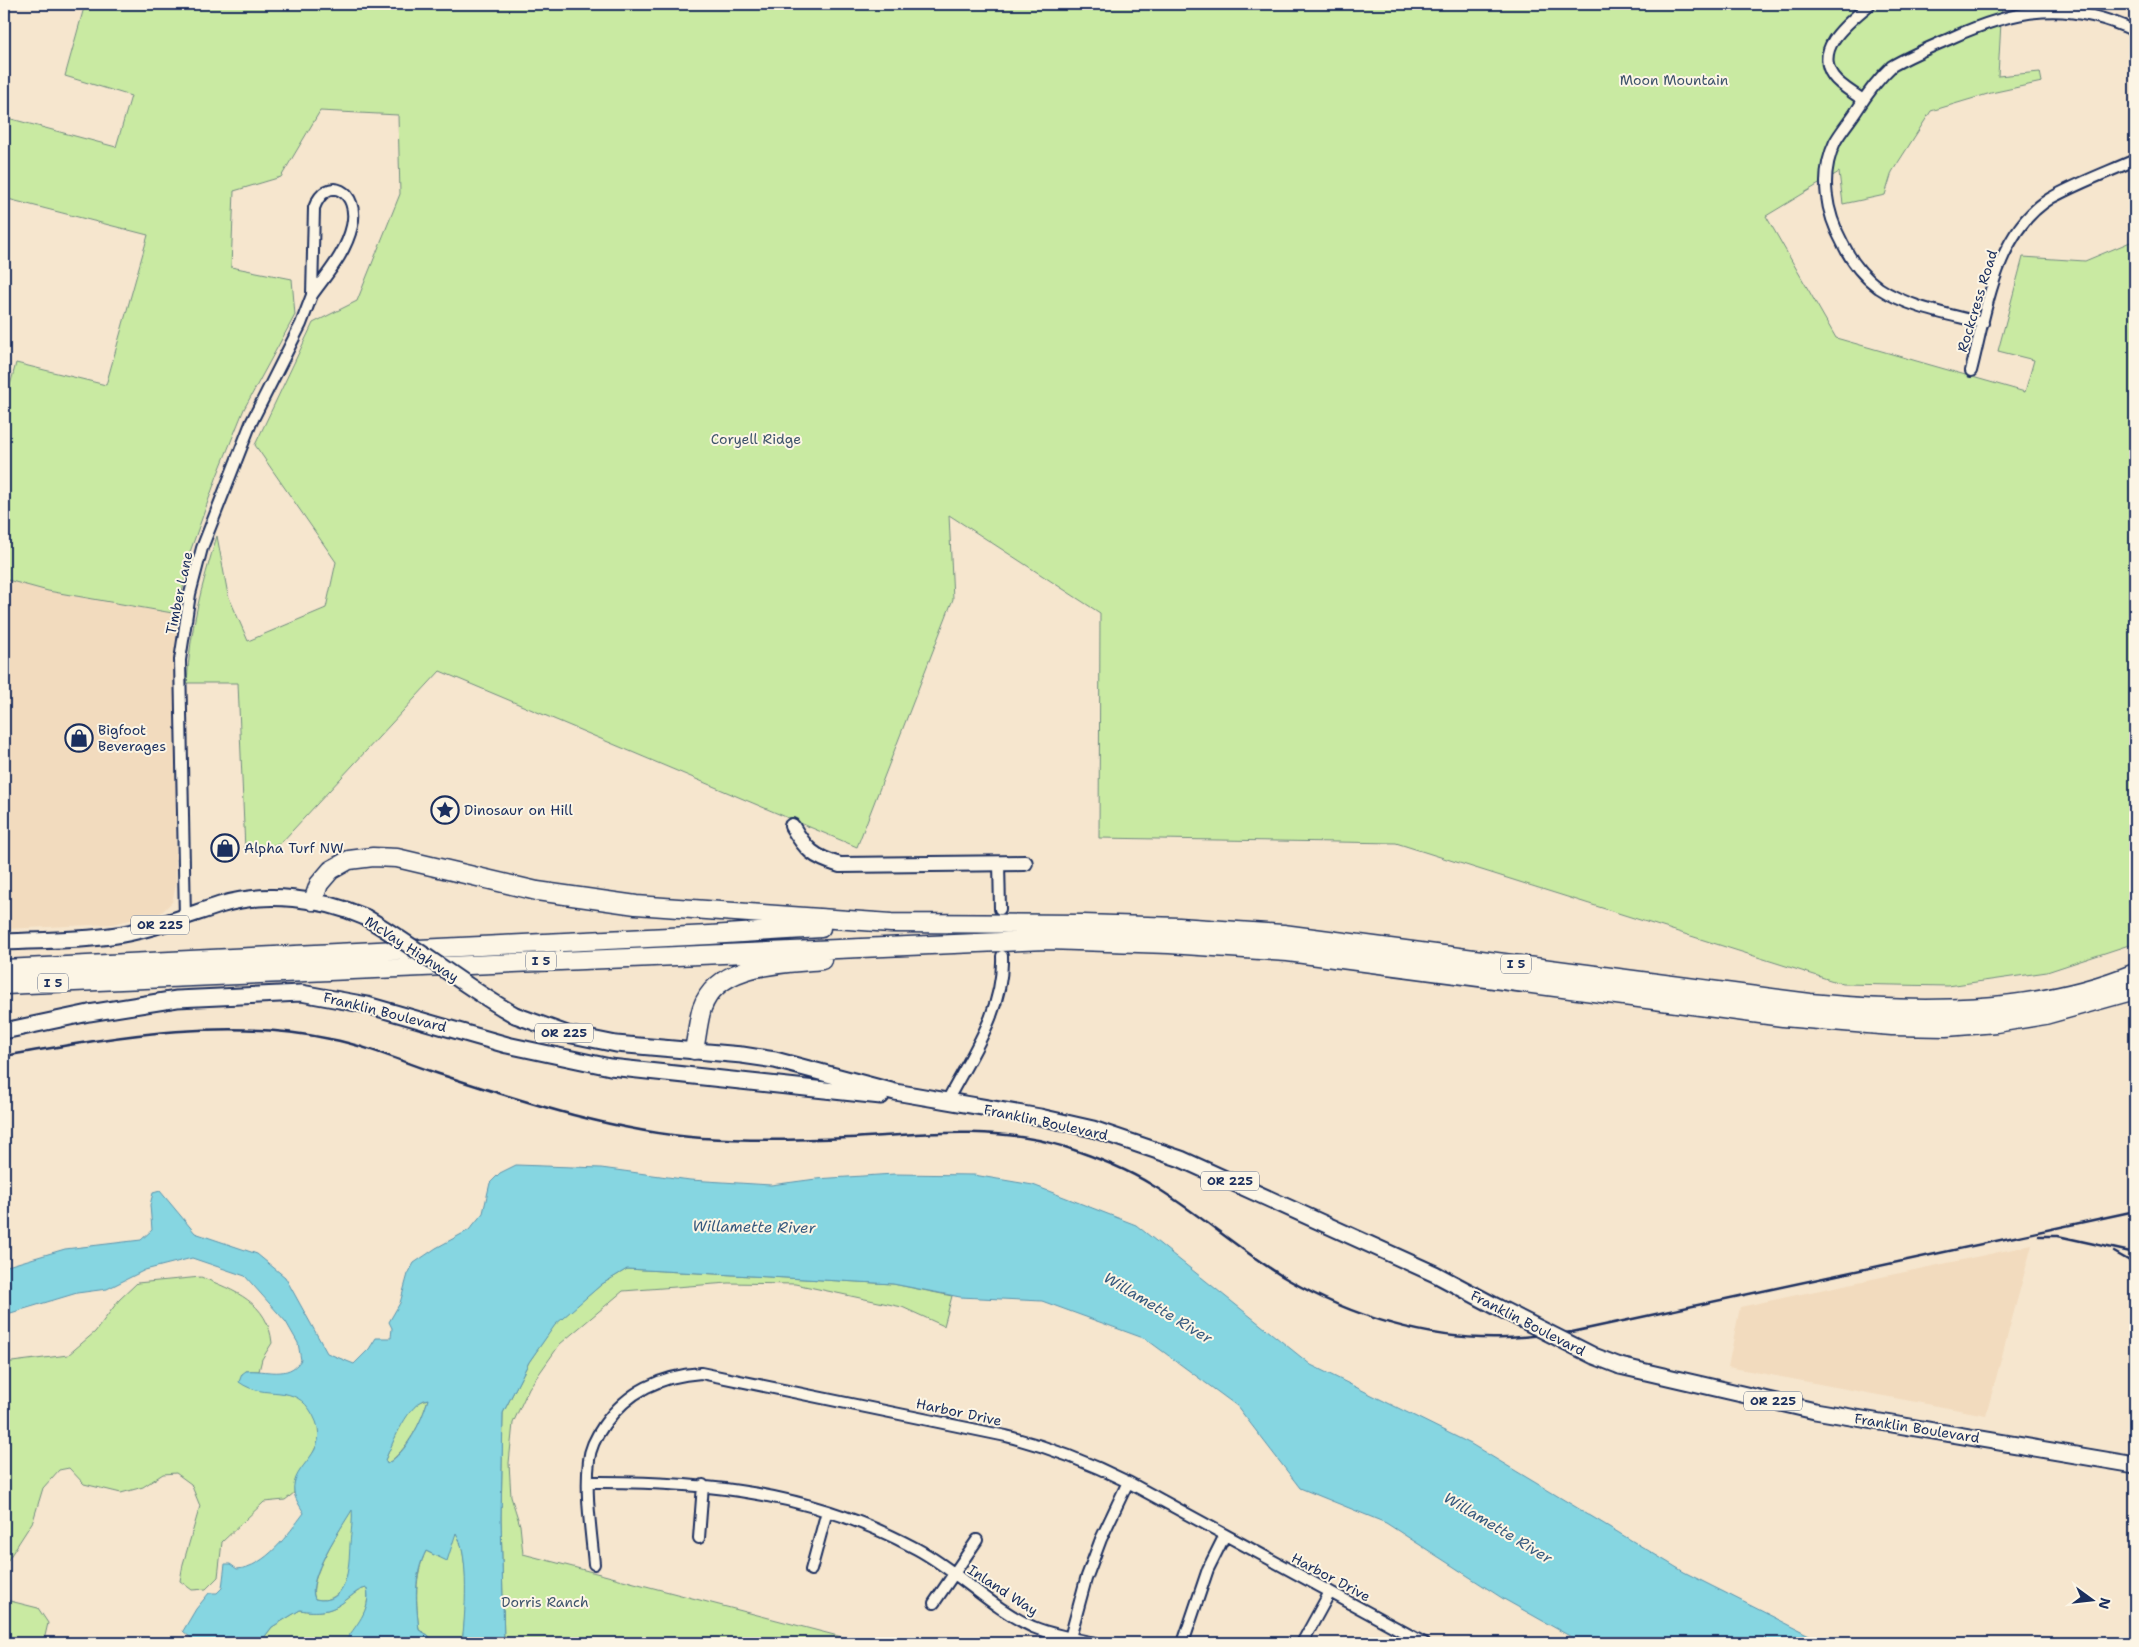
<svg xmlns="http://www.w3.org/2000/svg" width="2139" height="1647" viewBox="0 0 2139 1647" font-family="'Shantell Sans',sans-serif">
  <rect width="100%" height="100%" fill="#f6e6ce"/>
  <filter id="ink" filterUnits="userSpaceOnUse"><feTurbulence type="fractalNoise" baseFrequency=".02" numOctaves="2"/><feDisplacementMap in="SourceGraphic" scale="10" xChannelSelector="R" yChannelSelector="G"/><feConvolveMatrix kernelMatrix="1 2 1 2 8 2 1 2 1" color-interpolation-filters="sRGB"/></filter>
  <g filter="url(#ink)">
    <!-- built -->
    <path fill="#f2dbbe" d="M4 579 48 591 178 614 174 660 176 885 172 902 161 913 112 924 4 929Z
      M2032 1245 1986 1415 1728 1367 1740 1307Z"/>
    <!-- green -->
    <path fill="#c9eaa2" stroke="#728c80" d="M85 4H2002L1998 76 2040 72 2042 82 1991 93 1931 111 1892 172 1885 195 1843 204 1839 172 1766 216 1836 338 2025 392 2034 360 1998 351 2023 257 2085 261 2135 240V943L2047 972 1948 986 1843 984 1396 843 1099 838 1100 613 949 515 953 599 857 847 440 671 280 844 245 850 238 683H187C190 629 201 587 217 536L228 595 248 641 326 608 336 562 255 445 313 323 357 301 400 194 398 115 320 111 281 177 234 191 231 267 292 279 295 315 244 409 217 476 190 552 178 614 48 591 4 579V408L16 363 106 385 148 235 4 198V117L116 147 131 96 65 76Z
      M627 1269 893 1284 952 1296 944 1326 902 1307 795 1284 728 1283 623 1291 560 1344 529 1388 513 1423 509 1463 511 1497 520 1525 523 1554 865 1643H504L501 1518 503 1413 529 1362 555 1324 602 1284Z
      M201 1277C235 1291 268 1302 272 1343L262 1359 259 1371H246V1386C262 1391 281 1391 295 1396 307 1400 321 1421 320 1433 319 1441 315 1449 312 1455 304 1467 293 1478 294 1493L285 1500 264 1502 222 1542 218 1577 206 1589 192 1590 180 1581 183 1564 200 1506 191 1484 176 1473 163 1474 143 1487 121 1493 84 1484 69 1468 59 1470 43 1488 33 1521 4 1566V1363L68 1355 95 1332 119 1300 137 1283Z
      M428 1399C422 1422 407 1450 387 1464L385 1460C394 1441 405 1404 428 1399Z
      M353 1508C351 1534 357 1609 315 1599 306 1580 342 1526 353 1508Z
      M456 1532C470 1557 466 1615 462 1643H436L428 1635 419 1630C416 1602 414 1576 426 1551L434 1555Z
      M367 1588C371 1610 357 1627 344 1643H260L272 1627 300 1610C318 1613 332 1612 346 1600 353 1595 359 1589 367 1588Z
      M4 1595 6 1600 38 1608 48 1623 45 1636 39 1643H4Z"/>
    <!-- water -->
    <path fill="#86d6e1" stroke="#5b93ad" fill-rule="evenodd" d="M516 1165 601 1168 690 1180 771 1185 816 1179 894 1174 974 1175 1033 1185 1136 1225 1311 1365 1471 1444 1684 1572 1825 1643H1582L1502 1598 1386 1523 1300 1488 1237 1406 1146 1339 1042 1301 960 1297 893 1284 627 1269 602 1284 555 1325 529 1362 503 1413 501 1518 504 1643H462C465 1617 470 1555 456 1533L447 1561 426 1551C413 1576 416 1603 419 1630L428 1635 436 1643H344C355 1626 372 1610 367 1588 358 1589 353 1595 346 1600 332 1612 318 1613 300 1610L272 1627 260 1643H190L191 1638 183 1631 196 1609 209 1593H217L222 1588 225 1564H230L237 1569C266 1567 288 1534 304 1513 300 1506 295 1499 294 1492 290 1463 334 1454 313 1415 294 1380 266 1402 239 1382L242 1374 246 1371C267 1369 288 1380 301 1360L298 1343 286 1322 245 1276 192 1258 145 1270 107 1289 77 1293 4 1315V1267L65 1249 141 1240 152 1230 150 1205 153 1193 160 1191 195 1233 257 1254 285 1277 327 1353 354 1364 369 1349 376 1338H391L392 1328 389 1322 400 1303 408 1274 414 1263 436 1248 469 1230 483 1213 490 1183 500 1173ZM428 1399C422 1421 407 1452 387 1464L385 1460C393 1443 408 1402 428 1399ZM352 1510C353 1519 351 1533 350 1544 349 1566 348 1607 315 1599 305 1580 342 1527 352 1510Z"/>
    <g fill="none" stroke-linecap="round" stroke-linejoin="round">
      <!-- street casing -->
      <g stroke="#1b2f5e" stroke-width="14">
        <path id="street" d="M1863 100C1854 93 1840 86 1833 76 1813 47 1851 21 1870 4
          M1983 323C1949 314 1909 308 1879 288 1864 277 1851 261 1843 244 1826 213 1819 176 1835 142 1841 131 1850 121 1857 110 1867 94 1878 79 1892 66 1911 55 1931 47 1951 38 2017 8 2068 0 2135 31
          M1971 371C1986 313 1995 232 2051 198 2078 183 2108 172 2135 160
          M999 863 1000 909
          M185 918 180 660 190 594 202 548 251 423 301 324 312 295 314 208C327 173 360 191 352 226 346 253 327 274 312 295
          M946 1103C971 1055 1004 1011 1002 956
          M588 1482C704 1481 812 1492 917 1549 958 1571 991 1608 1033 1627 1053 1635 1074 1639 1095 1643
          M699 1538 703 1485
          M594 1564C591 1530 585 1494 589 1460 590 1448 597 1435 604 1425 628 1391 660 1376 701 1373L1006 1436C1049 1447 1088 1462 1128 1482L1424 1643
          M811 1570 827 1511
          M934 1603 977 1540
          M1070 1638 1086 1579 1101 1539 1128 1482
          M1183 1643 1208 1569 1225 1535
          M1302 1643 1330 1592"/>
      </g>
      <!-- secondary casing -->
      <g stroke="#1b2f5e" stroke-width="18">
        <path id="secondary" d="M792 826C806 850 813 857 840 865L1025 863"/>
      </g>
      <!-- primary casing -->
      <g stroke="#1b2f5e" stroke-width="19">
        <path id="primary" d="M4 942C39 940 75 941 110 936 148 931 183 917 220 905 266 891 321 898 365 917
          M515 1015 567 1034 616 1044 742 1055 775 1060 895 1092 1040 1117 1093 1129 1181 1159 1435 1274 1497 1307
          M4 1031 89 1013 177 999 301 993 367 1005 507 1045 610 1067 881 1096
          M1620 1366 1815 1411 2135 1465"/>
      </g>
      <!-- highway casing -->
      <g stroke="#1b2f5e" stroke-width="21">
        <path id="highway" d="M313 901 319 884 331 870 349 860 373 857 397 858 537 891 636 905 891 923 1083 924 1179 927 1283 934 1810 1003C1918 1013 2033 1015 2135 973
          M4 969 710 935 821 928
          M4 985 1047 940 1169 944 1288 952 1783 1017 1892 1026 1946 1027 1996 1023 2045 1015 2135 990
          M694 1050C697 1036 698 1021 702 1008 718 962 784 964 822 960"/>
      </g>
      <!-- street -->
      <use href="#street" stroke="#fcf5e5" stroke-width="10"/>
      <!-- secondary -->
      <use href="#secondary" stroke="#fcf5e5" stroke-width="14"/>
      <!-- primary -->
      <use href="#primary" stroke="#fcf5e5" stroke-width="15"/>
      <!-- highway -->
      <use href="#highway" stroke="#fcf5e5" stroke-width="18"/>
      <!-- rail -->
      <path stroke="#1b2f5e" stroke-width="2.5" d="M4 1056C110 1038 223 1016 330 1039 367 1046 403 1062 439 1074 522 1101 615 1132 702 1138 751 1141 801 1140 850 1138 920 1134 993 1125 1062 1146 1093 1156 1125 1168 1152 1185 1199 1213 1240 1251 1287 1279 1352 1317 1431 1341 1506 1338 1528 1337 1550 1334 1572 1332L2135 1211
        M2039 1236H2058L2135 1253
        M2114 1252 2135 1264"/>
      <!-- primary-bridge casing -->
      <g stroke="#1b2f5e" stroke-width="19" stroke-linecap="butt">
        <path id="primary-bridge" d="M365 917C417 947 463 986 515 1015
          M1497 1307 1594 1356 1620 1366"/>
      </g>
      <!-- primary-bridge -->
      <use href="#primary-bridge" stroke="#fcf5e5" stroke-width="15"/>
    </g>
  </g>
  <!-- icons -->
  <defs>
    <g id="shop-ring" transform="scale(1.4375)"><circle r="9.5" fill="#fcf5e5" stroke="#1b2f5e" stroke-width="1.5"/><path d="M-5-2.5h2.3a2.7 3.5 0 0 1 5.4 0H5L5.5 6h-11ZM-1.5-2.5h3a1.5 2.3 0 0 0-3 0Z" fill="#1b2f5e"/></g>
    <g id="sight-ring" transform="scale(1.4375)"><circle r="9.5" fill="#fcf5e5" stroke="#1b2f5e" stroke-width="1.5"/><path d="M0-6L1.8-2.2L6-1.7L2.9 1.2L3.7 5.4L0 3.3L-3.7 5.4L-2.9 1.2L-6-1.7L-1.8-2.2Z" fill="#1b2f5e"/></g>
  </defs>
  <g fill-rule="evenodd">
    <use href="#shop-ring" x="79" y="738"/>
    <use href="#sight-ring" x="445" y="810"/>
    <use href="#shop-ring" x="225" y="848"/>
  </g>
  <g text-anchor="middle" stroke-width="4" stroke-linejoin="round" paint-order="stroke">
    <!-- shield labels -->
    <g fill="#fcf5e5" stroke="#5e6a86" stroke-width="1">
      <rect x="131" y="915.5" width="58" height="19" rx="4"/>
      <rect x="526" y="951.5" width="30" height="19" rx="4"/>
      <rect x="1501" y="954.5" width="30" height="19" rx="4"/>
      <rect x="38" y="973.5" width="30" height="19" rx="4"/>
      <rect x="535" y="1023.5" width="58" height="19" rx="4"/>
      <rect x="1201" y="1171.5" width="58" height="19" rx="4"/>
      <rect x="1744" y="1391.5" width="58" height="19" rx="4"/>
    </g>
    <g font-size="12" font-weight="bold" fill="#1b2f5e">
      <text x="160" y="929">OR 225</text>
      <text x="541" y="965">I 5</text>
      <text x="1516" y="968">I 5</text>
      <text x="53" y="987">I 5</text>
      <text x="564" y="1037">OR 225</text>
      <text x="1230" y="1185">OR 225</text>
      <text x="1773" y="1405">OR 225</text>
    </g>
    <!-- park labels -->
    <g font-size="14" fill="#3e546c" stroke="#fcf5e5">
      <text x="1674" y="85">Moon Mountain</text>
      <text x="756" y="444">Coryell Ridge</text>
      <text x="545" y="1607">Dorris Ranch</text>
    </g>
    <!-- street labels -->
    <g font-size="14" fill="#1b2f5e" stroke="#fcf5e5">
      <text transform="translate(1977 301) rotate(-73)" y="5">Rockcress Road</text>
      <text transform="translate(179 593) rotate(-78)" y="5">Timber Lane</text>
      <text transform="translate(412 949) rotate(33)" y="5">McVay Highway</text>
      <text transform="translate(385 1012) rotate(14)" y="5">Franklin Boulevard</text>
      <text transform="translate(1046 1122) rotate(12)" y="5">Franklin Boulevard</text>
      <text transform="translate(1528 1323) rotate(27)" y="5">Franklin Boulevard</text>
      <text transform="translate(959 1412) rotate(12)" y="5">Harbor Drive</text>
      <text transform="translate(1917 1428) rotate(9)" y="5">Franklin Boulevard</text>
      <text transform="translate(1331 1577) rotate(28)" y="5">Harbor Drive</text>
      <text transform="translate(1003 1590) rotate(33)" y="5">Inland Way</text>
    </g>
    <!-- poi labels -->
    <g font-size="14" fill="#1b2f5e" stroke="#fcf5e5" text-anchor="start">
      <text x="98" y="735">Bigfoot<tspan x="98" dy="16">Beverages</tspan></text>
      <text x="464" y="815">Dinosaur on Hill</text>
      <text x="244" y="853">Alpha Turf NW</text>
    </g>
    <!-- water labels -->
    <g font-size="15" font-style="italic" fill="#36597f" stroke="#fcf5e5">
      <text transform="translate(754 1227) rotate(1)" y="5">Willamette River</text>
      <text transform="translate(1158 1308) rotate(31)" y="5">Willamette River</text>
      <text transform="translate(1498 1528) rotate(31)" y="5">Willamette River</text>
    </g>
  </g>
  <!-- margin -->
  <rect width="2139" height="1647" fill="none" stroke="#fcf5e5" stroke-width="20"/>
  <rect x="10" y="10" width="2119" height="1627" fill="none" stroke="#1b2f5e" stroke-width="2" filter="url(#ink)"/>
  <!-- north arrow -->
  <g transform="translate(2092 1600) rotate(105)" stroke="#fcf5e5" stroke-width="4" paint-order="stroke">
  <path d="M0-4L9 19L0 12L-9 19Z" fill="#1b2f5e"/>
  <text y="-8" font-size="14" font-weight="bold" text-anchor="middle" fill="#1b2f5e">N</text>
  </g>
</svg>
